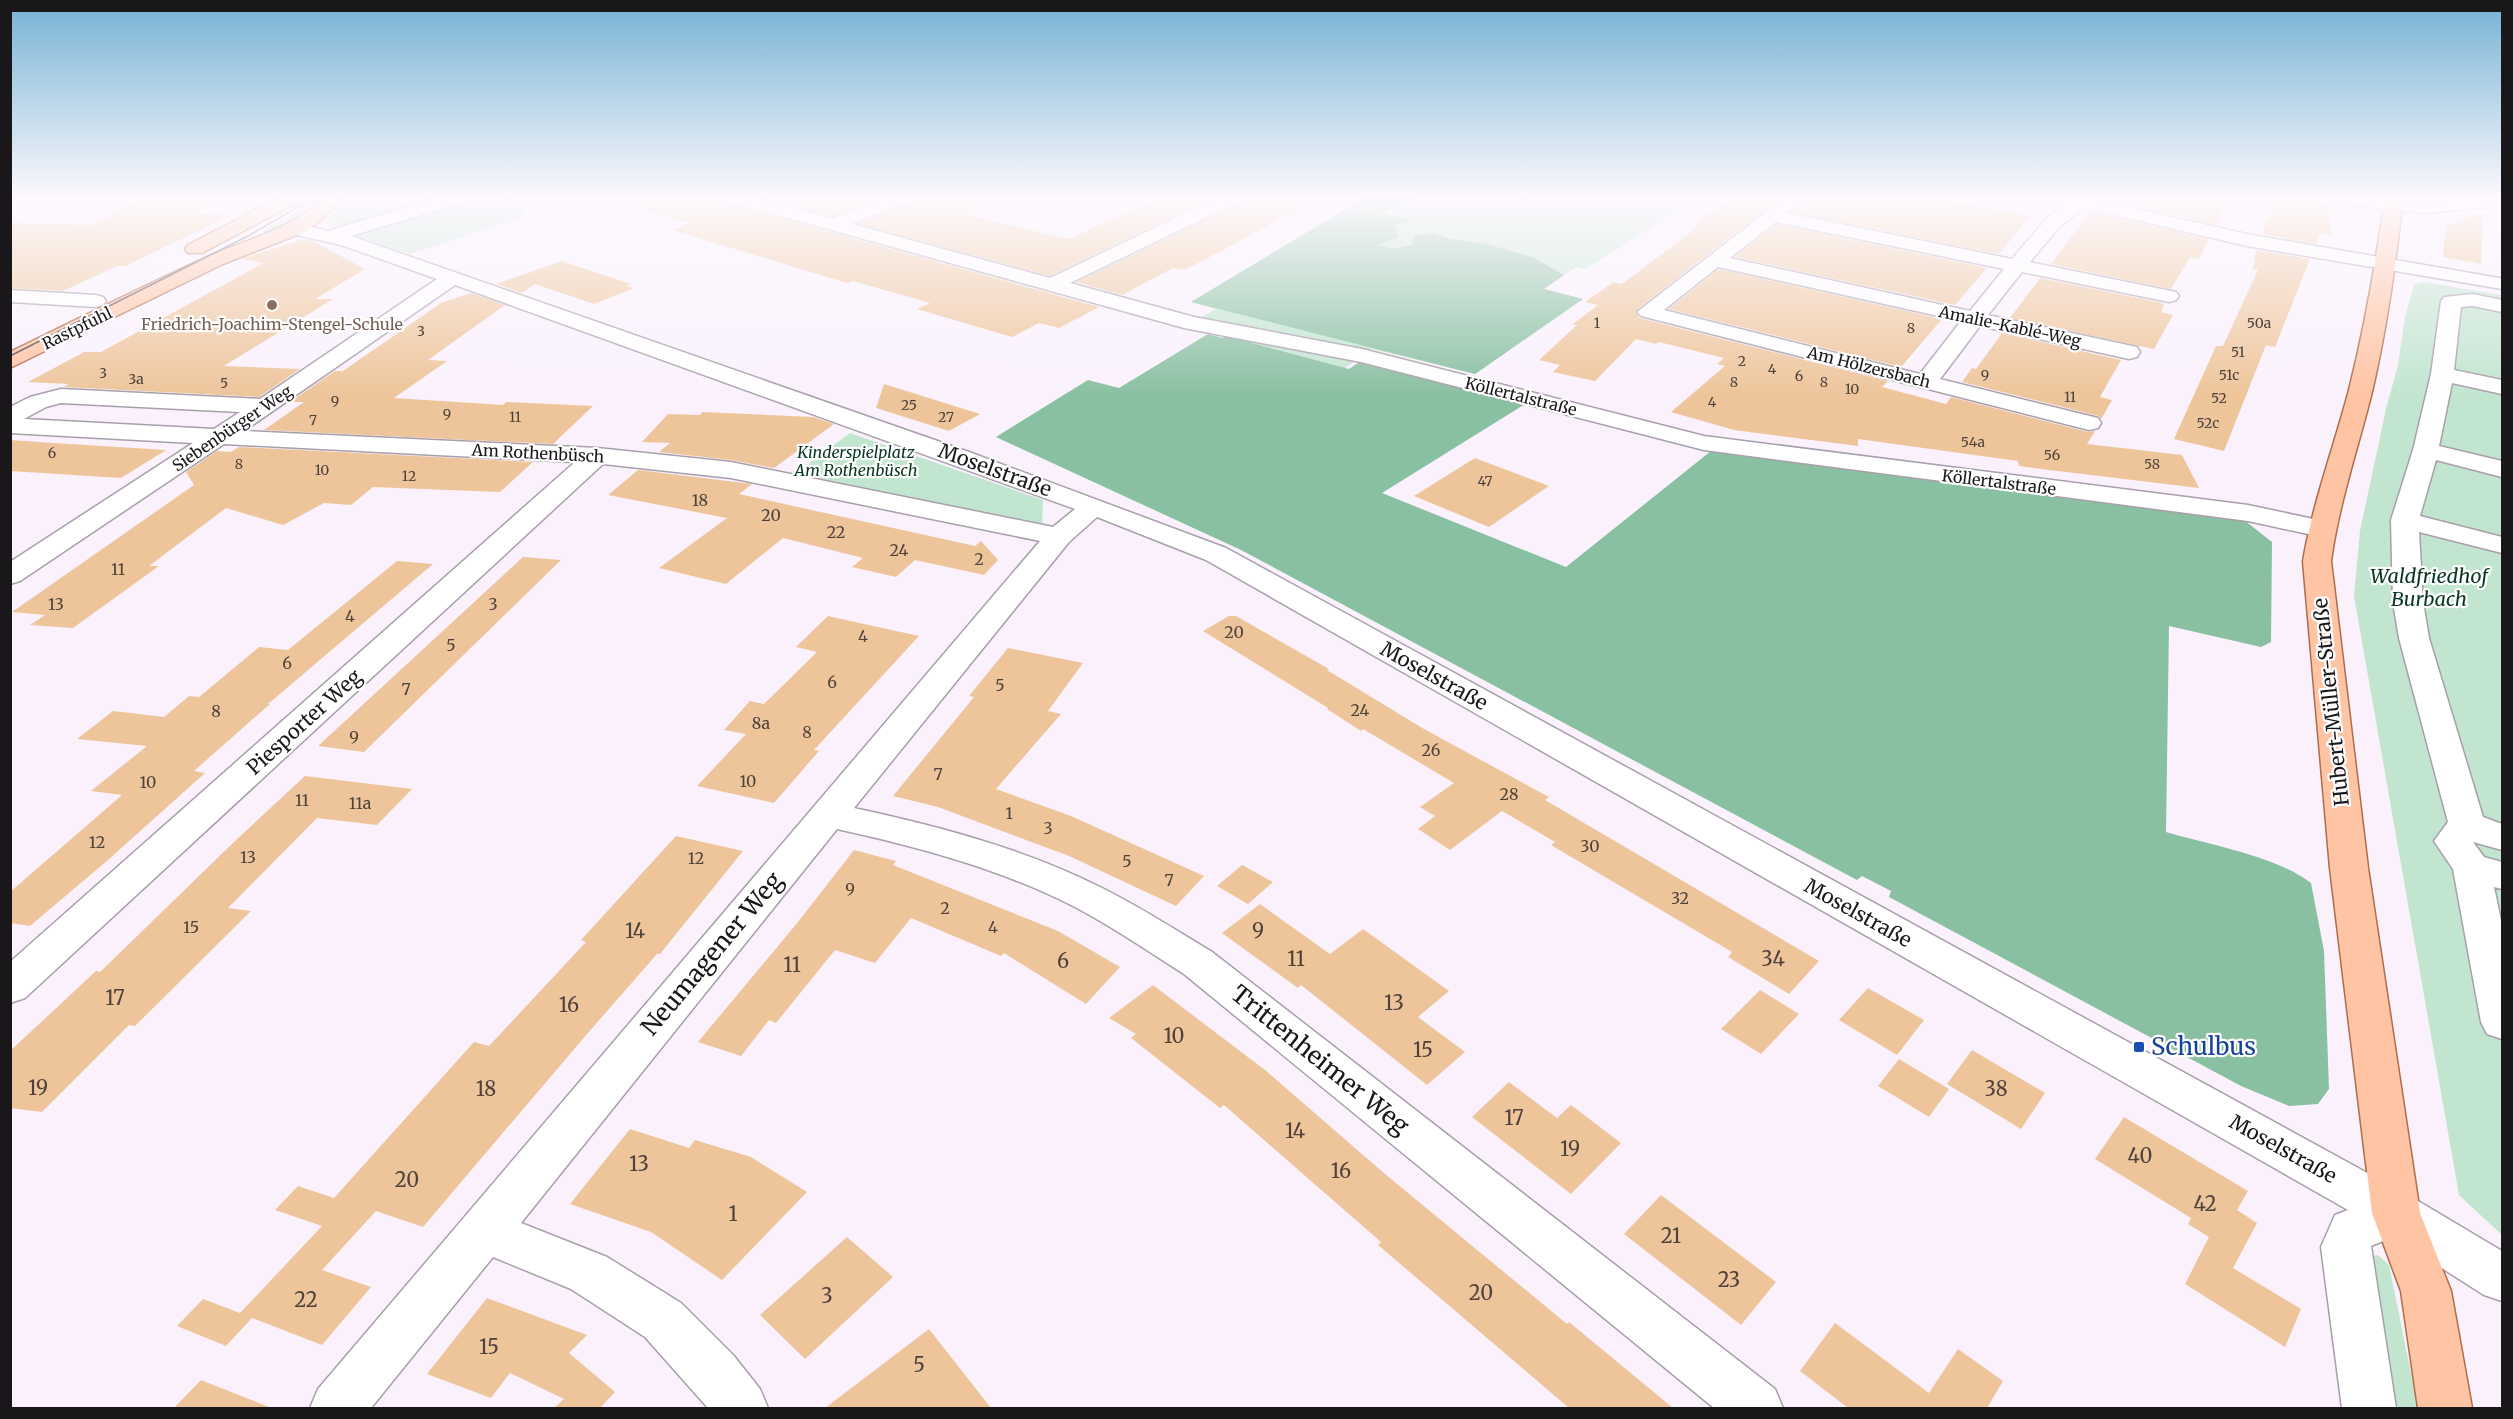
<svg xmlns="http://www.w3.org/2000/svg" width="2513" height="1419" viewBox="0 0 2513 1419" font-family="Merriweather,serif">
  <rect width="100%" height="100%" fill="#faf1fd"/>
  <!-- green -->
  <path fill="#c2e5d0" d="M318 197H328L273 233 261 232Z
    M412 197H446L351 225 331 226 326 222 339 204Z
    M477 197H530L522 214 528 216 409 254 358 236 357 233Z
    M1366 197H1701L1585 269 1576 267 1544 289 1583 299 1475 374 1372 349 1345 368 1187 325 1216 309 1191 302Z
    M2424 282 2502 295V1235L2459 1195 2354 596 2360 531 2386 409 2398 365 2405 317 2414 284Z
    M850 433 1043 500 1042 526 795 474Z
    M2378 1255 2389 1265 2418 1408H2393L2369 1256Z"/>
  <!-- forest -->
  <path fill="#89c0a1" d="M1366 197H1416L1381 213 1414 221 1395 224 1398 237 1379 245 1392 249 1412 245 1414 236 1434 233 1449 239 1483 243 1532 257 1564 275 1544 289 1583 299 1475 374 1191 302Z
    M1208 334 1223 338 1226 336 1349 369 1361 361 1527 403 1382 493 1566 567 1711 451 2244 520 2272 542 2271 642 2261 647 2169 626 2166 832C2210 845 2276 856 2311 883L2324 951 2329 1089 2318 1104 2289 1106 2241 1086 1889 897 1891 891 1862 876 1857 880 1241 550 996 437 1088 380 1119 388Z"/>
  <!-- building -->
  <path fill="#eec59b" d="M145 197H226L196 213 232 215 125 266H117L63 291 10 288V223L91 225Z
    M628 197H722L726 203 1099 307 1059 328 1039 323 1012 337 917 309 930 303 853 281 847 283 672 230 690 223 626 205Z
    M763 197H881L832 217Z
    M916 197H1002L964 214 1068 239 1163 197H1213L1050 276 859 224 912 203Z
    M1245 197H1322L1185 270 1173 268 1122 295 1076 282 1241 203Z
    M1733 197 1749 200 1753 197H1782L1636 310 1639 318 1888 381 1882 387 1946 404 1951 397 2088 432 2095 431 2087 444 2182 455 2199 488 2041 469 2019 466 2018 461 1858 439V446L1734 430 1671 412 1725 366 1717 364 1724 358 1659 342 1656 344 1636 339 1595 381 1553 372 1560 365 1539 360 1577 325 1573 324 1598 305 1585 302 1614 282 1622 284 1699 226 1694 225Z
    M1796 197H1928L2030 216 1999 254 1792 212 1800 203Z
    M2101 197H2230L2216 225Z
    M2277 197H2306L2316 204 2328 205 2331 235 2320 233 2316 244 2262 234Z
    M2090 212 2209 239 2199 259 2190 257 2171 289 2051 264Z
    M2483 213 2481 264 2443 257 2446 226Z
    M1777 224 1987 268 1955 305 1735 257Z
    M304 239 313 241 365 269 315 299H333L224 366 300 369 259 397 64 387 69 384 28 382 84 352H101L264 263 241 259Z
    M2256 250 2310 259 2275 347 2266 345 2224 451 2174 439 2216 346H2223L2258 270 2253 269Z
    M561 261 631 284 626 286 634 288 594 304 535 284 522 293 496 284Z
    M1719 269 1942 319 1901 367 1669 309Z
    M2040 278 2162 303 2164 305 2161 312 2173 315 2154 349 2010 318Z
    M471 293 505 305 428 360 447 361 394 398 503 405 506 402 593 406 553 444 264 430 304 402H290L335 371H343L441 303Z
    M2002 333 2121 360 2100 397 2112 400 2101 419 2099 416 1962 382 1972 368 1976 369Z
    M884 384 980 414 949 431 876 408Z
    M703 412 813 417 834 424 774 468 731 460 659 452 670 443 642 442 668 414 700 415Z
    M10 440 54 443 166 450 121 478 10 471Z
    M239 447 533 462 500 492 373 487 351 505 324 503 283 525 226 508 149 566H159L73 628 30 625 45 615 12 612 194 485 186 472 217 451 231 452Z
    M1475 458 1549 486 1489 527 1414 496Z
    M638 470 752 484 739 494 975 546 981 541 998 560 984 575 915 560 896 577 852 567 863 558 783 538 726 584 659 568 727 518 608 495Z
    M523 557 561 560 364 752 318 746Z
    M397 561 433 564 268 704H270L194 771 205 773 108 860 30 926 10 923V892L122 795 91 791 147 746 77 739 113 711 164 717 189 696 199 697 259 647 288 650Z
    M828 616 919 636 814 750 819 751 774 803 697 786 746 734 724 730 750 701 764 704 817 652 796 647Z
    M1229 616H1236L1329 669 1327 670 1424 729 1549 797 1545 800 1819 961 1789 994 1728 957 1732 952 1551 845 1555 842 1502 811 1450 850 1418 829 1435 816 1420 807 1454 783 1363 729 1361 731 1327 709 1328 708 1203 631Z
    M1008 648 1083 663 1048 711 1061 714 996 789 1071 816 1204 876 1176 906 1069 856 938 807 893 796 974 697 969 696Z
    M305 776 412 789 377 825 317 818 228 908 251 911 135 1026 129 1025 42 1112 10 1108V1051L96 971 100 972 235 841Z
    M676 836 743 851 660 954H657L587 1034 423 1227 376 1211 322 1270 371 1287 322 1345 252 1318 226 1346 177 1326 203 1299 240 1313 322 1226 275 1210 298 1186 334 1198 474 1042 489 1046 586 942 581 940Z
    M854 850 896 861 893 865 1058 931 1120 967 1086 1004 1004 953 1001 956 911 918 875 963 835 950 776 1023 769 1020 741 1056 698 1042 798 922Z
    M1242 865 1273 882 1248 904 1217 886Z
    M1260 904 1330 954 1363 929 1449 991 1418 1017 1465 1052 1427 1085 1301 985 1298 988 1222 933Z
    M1153 985 1265 1070 1385 1174 1567 1324 1569 1322 1673 1408H1569L1378 1245 1381 1242 1224 1105 1220 1108 1131 1038 1136 1034 1109 1018Z
    M1868 988 1924 1020 1897 1055 1839 1020Z
    M1760 990 1799 1014 1761 1054 1721 1029Z
    M1972 1050 2045 1093 2021 1129 1947 1084Z
    M1899 1059 1949 1089 1929 1117 1878 1086Z
    M1509 1082 1557 1118 1571 1105 1621 1143 1571 1194 1472 1117Z
    M2124 1117 2248 1191 2237 1210 2257 1223 2233 1268 2301 1309 2285 1347 2185 1284 2209 1237 2188 1224 2191 1218 2095 1159Z
    M630 1129 689 1148 695 1140 751 1157 807 1192 722 1280 651 1232 570 1204Z
    M1661 1195 1776 1282 1741 1325 1624 1234Z
    M847 1237 893 1277 805 1359 760 1315Z
    M487 1298 587 1335 569 1353 615 1392 600 1408H554L564 1399 510 1373 491 1398 427 1374Z
    M1835 1323 1929 1393 1958 1349 2003 1381 1987 1408H1848L1800 1371Z
    M929 1329 991 1408H825Z
    M201 1380 269 1407 268 1408H174Z"/>
  <g fill="none" stroke-linecap="round" stroke-linejoin="round">
    <!-- minor casing -->
    <g stroke="#a79faa" stroke-width="3">
      <path id="minor" d="M442 197H471L468 201 351 236 969 452 1226 548 2413 1198 2502 1251V1301L2484 1295 2393 1237 2371 1246 2396 1408H2342L2321 1247 2335 1215 2348 1210 1206 560 1097 517 1069 542 854 808C938 826 1025 849 1102 888 1140 907 1176 930 1212 952L1775 1389 1783 1408H1714L1184 974C1148 951 1113 927 1075 907 1001 869 919 847 837 829L521 1223 607 1257 681 1303 734 1356 760 1389 768 1408H708L645 1337 571 1289 493 1257 371 1408H310L318 1389 1040 541 731 478 603 464 25 998 10 1003V962L575 462 224 444 20 581 10 584V562L193 443 10 433V407L30 397 61 389 260 399 437 279 341 245 288 233 286 229 288 225 295 223 328 231ZM455 285 1075 509 1053 527 731 462 597 448 244 431ZM61 403 240 412 214 429 24 419 46 407Z
        M724 197H754L832 219 888 197H914L911 201 852 224 1050 278 1219 197H1243L1240 201 1070 283 1194 317 1362 349 1704 436 2248 505 2332 523 2336 529 2332 535 2322 537 2248 521 1704 450 1361 362 1184 328 727 201Z
        M2050 197H2083L2247 234 2499 278 2502 279V289L2247 246 2084 208 2060 226 2030 262 2176 292 2179 296 2176 300 2169 302 2022 272 1988 315 2137 347 2140 352 2137 357 2129 359 1980 326 1940 379 2098 418 2101 423 2098 428 2089 430 1641 316 1637 312 1783 199H1795L1798 203 1787 213 2012 259 2047 218 2065 204 2053 201ZM1776 222 2004 269 1970 311 1730 258ZM1718 267 1961 321 1920 374 1664 310Z
        M2308 197H2371L2424 203 2474 197H2502V206L2424 213 2317 202Z
        M10 290 96 295 103 297 106 301 103 305 96 307 10 302Z
        M2473 294 2502 300V312L2473 306 2461 307 2454 370 2502 380V394L2452 383 2439 446 2502 461V477L2436 460 2420 516 2502 537V553L2419 532 2423 602 2429 638 2483 817 2502 824V850L2473 842 2484 857 2502 862V889L2494 887 2502 925V1039L2487 1034 2481 1022 2453 869 2434 841 2448 822 2399 638 2393 602 2391 520 2413 450 2431 374 2441 301 2444 297Z"/>
    </g>
    <!-- major casing -->
    <g stroke="#ae6d4b" stroke-width="3">
      <path id="major" d="M280 197H303L300 201 202 253H188L185 249 188 245Z
        M324 197H343L320 221 302 233 223 264 10 368V352C76 320 141 287 207 257 251 237 288 232 324 197Z
        M2385 197H2403C2396 263 2387 327 2372 392 2358 448 2339 503 2331 561L2368 868 2420 1213 2451 1291 2472 1408H2418L2401 1291 2372 1213 2330 868 2303 561C2313 502 2334 447 2349 390 2365 326 2376 262 2385 197Z"/>
    </g>
    <!-- minor -->
    <use href="#minor" fill="#fff" fill-rule="evenodd"/>
    <!-- major -->
    <use href="#major" fill="#fec4a3" fill-rule="evenodd"/>
    <!-- tram -->
    <path stroke="#514c52" stroke-width="1.5" d="M10 356 248 236 315 197"/>
  </g>
  <!-- sky -->
  <linearGradient id="sky" x2="0" y2="1"><stop stop-color="#75b2d4"/><stop offset="0.5" stop-color="#fdf9fe"/><stop offset="1" stop-color="#fdf9fe" stop-opacity="0"/></linearGradient>
  <rect width="2513" height="396" fill="url(#sky)"/>
  <!-- markers -->
  <circle fill="#8d6e63" stroke="#fff" stroke-width="2" cx="272" cy="305" r="6"/>
  <rect fill="#1a4fb4" stroke="#fff" stroke-width="2" x="2133" y="1041" width="12" height="12" rx="3"/>
  <g text-anchor="middle" stroke-width="4.5" stroke-linejoin="round" paint-order="stroke">
    <!-- far-number labels -->
    <g font-size="14" fill="#4f423b">
      <text x="1597" y="328">1</text>
      <text x="2259" y="328">50a</text>
      <text x="1911" y="333">8</text>
      <text x="421" y="336">3</text>
      <text x="2238" y="357">51</text>
      <text x="1742" y="366">2</text>
      <text x="1772" y="374">4</text>
      <text x="103" y="378">3</text>
      <text x="1985" y="380">9</text>
      <text x="2229" y="380">51c</text>
      <text x="1799" y="381">6</text>
      <text x="136" y="384">3a</text>
      <text x="1734" y="387">8</text>
      <text x="1824" y="387">8</text>
      <text x="224" y="388">5</text>
      <text x="1852" y="394">10</text>
      <text x="2070" y="402">11</text>
      <text x="2219" y="403">52</text>
      <text x="335" y="406">9</text>
      <text x="1712" y="407">4</text>
      <text x="909" y="410">25</text>
      <text x="447" y="419">9</text>
      <text x="515" y="422">11</text>
      <text x="946" y="422">27</text>
      <text x="313" y="425">7</text>
      <text x="2208" y="428">52c</text>
      <text x="1973" y="447">54a</text>
      <text x="52" y="458">6</text>
      <text x="2052" y="460">56</text>
      <text x="239" y="469">8</text>
      <text x="2152" y="469">58</text>
      <text x="322" y="475">10</text>
      <text x="409" y="481">12</text>
      <text x="1485" y="486">47</text>
    </g>
    <!-- far-education labels -->
    <g font-size="16" fill="#785e54" stroke="#fff">
      <text x="272" y="330">Friedrich-Joachim-Stengel-Schule</text>
    </g>
    <!-- far-street labels -->
    <g font-size="16" fill="#1a171b" stroke="#fff">
      <text transform="translate(2010 326) rotate(12)" y="6">Amalie-Kablé-Weg</text>
      <text transform="translate(77 328) rotate(-26)" y="6">Rastpfuhl</text>
      <text transform="translate(1869 367) rotate(14)" y="6">Am Hölzersbach</text>
      <text transform="translate(1521 396) rotate(14)" y="6">Köllertalstraße</text>
      <text transform="translate(232 428) rotate(-34)" y="6">Siebenbürger Weg</text>
      <text transform="translate(538 453) rotate(3)" y="6">Am Rothenbüsch</text>
      <text transform="translate(1999 482) rotate(7)" y="6">Köllertalstraße</text>
    </g>
    <!-- far-park labels -->
    <g font-size="16" font-style="italic" fill="#073621" stroke="#fff">
      <text x="856" y="458">Kinderspielplatz<tspan x="856" dy="18">Am Rothenbüsch</tspan></text>
    </g>
    <!-- number labels -->
    <g font-size="16" fill="#4f423b">
      <text x="700" y="506">18</text>
      <text x="771" y="521">20</text>
      <text x="836" y="538">22</text>
      <text x="899" y="556">24</text>
      <text x="979" y="565">2</text>
      <text x="118" y="575">11</text>
      <text x="56" y="610">13</text>
      <text x="493" y="610">3</text>
      <text x="350" y="622">4</text>
      <text x="1234" y="638">20</text>
      <text x="863" y="642">4</text>
      <text x="451" y="651">5</text>
      <text x="287" y="669">6</text>
      <text x="832" y="688">6</text>
      <text x="1000" y="691">5</text>
      <text x="406" y="695">7</text>
      <text x="1360" y="716">24</text>
      <text x="216" y="717">8</text>
      <text x="761" y="729">8a</text>
      <text x="807" y="738">8</text>
      <text x="354" y="743">9</text>
      <text x="1431" y="756">26</text>
      <text x="938" y="780">7</text>
      <text x="748" y="787">10</text>
      <text x="148" y="788">10</text>
      <text x="1509" y="800">28</text>
      <text x="302" y="806">11</text>
      <text x="360" y="809">11a</text>
      <text x="1009" y="819">1</text>
      <text x="1048" y="834">3</text>
      <text x="97" y="848">12</text>
      <text x="1590" y="852">30</text>
      <text x="248" y="863">13</text>
      <text x="696" y="864">12</text>
      <text x="1127" y="867">5</text>
      <text x="1169" y="886">7</text>
      <text x="850" y="895">9</text>
      <text x="1680" y="904">32</text>
      <text x="945" y="914">2</text>
      <text x="191" y="933">15</text>
      <text x="993" y="933">4</text>
    </g>
    <!-- street labels -->
    <g font-size="20" fill="#1a171b" stroke="#fff">
      <text transform="translate(995 470) rotate(20)" y="7">Moselstraße</text>
      <text transform="translate(1434 676) rotate(29)" y="7">Moselstraße</text>
      <text transform="translate(2331 702) rotate(-96)" y="7">Hubert-Müller-Straße</text>
      <text transform="translate(304 722) rotate(-42)" y="7">Piesporter Weg</text>
      <text transform="translate(1858 913) rotate(29)" y="7">Moselstraße</text>
      <text transform="translate(2283 1149) rotate(29)" y="7">Moselstraße</text>
    </g>
    <!-- park labels -->
    <g font-size="20" font-style="italic" fill="#073621" stroke="#fff">
      <text x="2429" y="583">Waldfriedhof<tspan x="2429" dy="23">Burbach</tspan></text>
    </g>
    <!-- near-number labels -->
    <g font-size="20" fill="#4f423b">
      <text x="635" y="938">14</text>
      <text x="1258" y="938">9</text>
      <text x="1296" y="966">11</text>
      <text x="1773" y="966">34</text>
      <text x="1063" y="968">6</text>
      <text x="792" y="972">11</text>
      <text x="115" y="1005">17</text>
      <text x="1394" y="1010">13</text>
      <text x="569" y="1012">16</text>
      <text x="1174" y="1043">10</text>
      <text x="1423" y="1057">15</text>
      <text x="38" y="1095">19</text>
      <text x="486" y="1096">18</text>
      <text x="1996" y="1096">38</text>
      <text x="1514" y="1125">17</text>
      <text x="1295" y="1138">14</text>
      <text x="1570" y="1156">19</text>
      <text x="2140" y="1163">40</text>
      <text x="639" y="1171">13</text>
      <text x="1341" y="1178">16</text>
      <text x="407" y="1187">20</text>
      <text x="2205" y="1211">42</text>
      <text x="733" y="1221">1</text>
      <text x="1671" y="1243">21</text>
      <text x="1729" y="1287">23</text>
      <text x="1481" y="1300">20</text>
      <text x="827" y="1303">3</text>
      <text x="306" y="1307">22</text>
      <text x="489" y="1354">15</text>
      <text x="919" y="1372">5</text>
    </g>
    <!-- near-street labels -->
    <g font-size="24" fill="#1a171b" stroke="#fff">
      <text transform="translate(712 954) rotate(-50)" y="8">Neumagener Weg</text>
      <text transform="translate(1320 1060) rotate(39)" y="8">Trittenheimer Weg</text>
    </g>
    <!-- near-transit labels -->
    <g font-size="24" fill="#164399" stroke="#fff" text-anchor="start">
      <text x="2151" y="1055">Schulbus</text>
    </g>
  </g>
  <!-- border -->
  <rect width="2513" height="1419" fill="none" stroke="#1a171b" stroke-width="24"/>
</svg>
